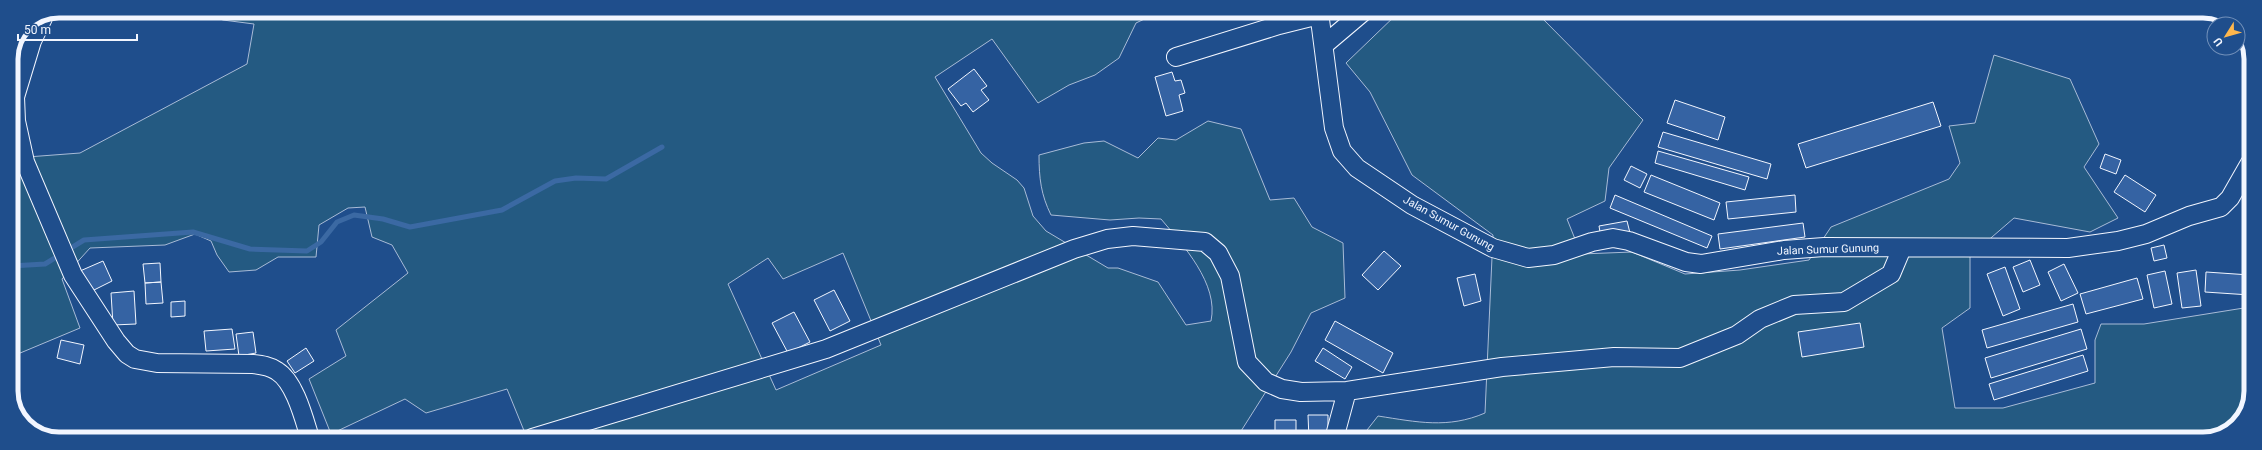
<svg xmlns="http://www.w3.org/2000/svg" width="2262" height="450" viewBox="0 0 2262 450" font-family="Roboto,sans-serif">
  <rect width="100%" height="100%" fill="#1f4e8c"/>
  <!-- green -->
  <path fill="#245a82" stroke="#a8bbd7" fill-rule="evenodd" d="M209 11H1161L1136 23 1119 58 1095 75 1069 85 1038 103 992 39 935 77 981 153 992 163 1017 180 1024 188 1033 216 1046 231 1108 268H1118L1158 282 1186 325 1211 321C1219 284 1183 245 1161 219L1139 218 1110 220 1051 215C1041 195 1039 178 1039 155L1084 143 1104 141 1138 158 1158 138 1176 140 1208 121 1241 129 1270 200 1294 198 1312 227 1343 243 1345 298 1311 313 1291 352 1236 439 527 438 507 389 426 413 405 399 331 434 309 379 346 356 336 330 408 273 392 245 372 237 365 207 348 208 319 225 316 257H278L256 270 229 272 217 255 211 241 195 234 165 245 90 248 62 279 80 328 13 356 11 353V152L14 158 80 153 247 64 254 24 223 20 210 15ZM843 253 881 345 776 390 728 284 768 258 783 279Z
    M1399 12H1536L1643 120 1609 168 1605 201 1567 219 1581 254 1632 252 1685 274 1740 270 1809 260 1831 227 1949 179 1960 163 1949 126 1975 123 1994 55 2070 79 2099 144 2084 167 2118 218 2090 232 2014 218 1970 256V308L1942 328 1955 408H2003L2095 383V340L2101 324H2144L2250 307V400L2234 427 2203 439H1360L1378 416C1417 422 1448 429 1485 413L1493 235 1412 175 1370 92 1346 63Z"/>
  <g fill="none" stroke-linecap="round" stroke-linejoin="round">
    <!-- stream -->
    <path stroke="#3b69a3" stroke-width="5" d="M11 266 45 264 84 240 193 232 250 249 307 251 321 242 337 222 354 215 383 219 410 227 502 210 555 181 576 178 606 179 662 147"/>
  </g>
  <!-- building -->
  <path fill="#3563a3" stroke="#f2f6ff" d="M974 69 987 86 981 90 989 100 973 112 966 103 961 106 948 89Z
    M1172 72 1175 81 1181 80 1185 93 1179 95 1183 111 1166 116 1155 77Z
    M1675 100 1725 117 1718 140 1667 123Z
    M1933 102 1941 126 1806 168 1798 144Z
    M1663 132 1771 164 1767 179 1658 147Z
    M1658 151 1749 177 1745 190 1655 163Z
    M2105 154 2121 160 2116 174 2100 168Z
    M1631 166 1647 174 1640 188 1624 180Z
    M1651 175 1720 203 1714 220 1644 192Z
    M2125 175 2156 195 2145 212 2114 192Z
    M1615 195 1712 236 1707 248 1610 208Z
    M1795 195 1796 212 1728 219 1726 202Z
    M1627 221 1630 233 1601 238 1599 226Z
    M1803 223 1805 237 1720 249 1718 234Z
    M2164 245 2167 258 2154 261 2151 248Z
    M1384 251 1401 266 1378 290 1362 275Z
    M2030 260 2040 285 2023 292 2013 267Z
    M103 261 112 281 90 292 80 271Z
    M160 263 161 282 145 283 143 264Z
    M2064 264 2078 293 2061 301 2048 272Z
    M2005 267 2020 309 2003 316 1987 274Z
    M2196 270 2201 306 2182 308 2177 273Z
    M2165 271 2172 304 2154 308 2147 275Z
    M2206 272 2250 275V295L2205 292Z
    M1475 274 1481 301 1464 306 1457 278Z
    M2137 278 2143 299 2086 314 2080 294Z
    M161 282 163 303 146 304 145 283Z
    M834 290 850 321 830 331 814 300Z
    M134 291 136 324 113 325 111 293Z
    M185 301V316L171 317V302Z
    M2073 304 2078 322 1987 348 1982 330Z
    M794 312 810 342 788 353 772 323Z
    M1335 321 1393 353 1383 373 1325 340Z
    M1860 323 1864 347 1802 357 1798 332Z
    M232 329 235 349 206 351 204 331Z
    M2081 329 2087 349 1991 378 1985 358Z
    M253 332 256 353 239 356 236 334Z
    M61 340 84 345 80 364 57 358Z
    M306 348 314 361 295 373 287 361Z
    M1323 348 1352 367 1345 379 1315 361Z
    M2083 355 2088 371 1994 400 1989 384Z
    M1308 415H1328V439H1309Z
    M1275 420H1296V439H1275Z"/>
  <g fill="none" stroke-linecap="round" stroke-linejoin="round">
    <!-- minor casing -->
    <g stroke="#f2f6ff" stroke-width="20">
      <path id="minor" d="M1319 12 1334 128 1342 151 1357 168 1412 205 1493 248 1528 258 1554 255 1592 242 1613 238 1629 241 1686 262 1701 264 1784 250 1824 247 2068 248 2118 241 2146 234 2189 216 2221 207 2230 198 2250 163
        M43 18 32 41 15 97 16 121 25 162 73 275 116 341 127 354 135 359 157 363 253 364C262 365 270 366 277 371 295 382 304 419 310 438
        M1324 45 1363 12
        M1176 57 1279 25 1319 15
        M532 438 826 349 1074 249 1107 239 1133 236 1205 242 1218 253 1230 276 1247 362 1266 382 1282 389 1301 392 1347 391 1502 367 1614 357 1680 358 1737 335 1760 319 1794 305 1844 302 1891 274 1902 248
        M1334 439 1347 391"/>
    </g>
    <!-- minor -->
    <use href="#minor" stroke="#1f4e8c" stroke-width="18"/>
  </g>
  <g text-anchor="middle" stroke-width="3" stroke-linejoin="round" paint-order="stroke">
    <!-- street labels -->
    <g font-size="11" fill="#f2f6ff" stroke="#1f4e8c">
      <text transform="translate(1449 223) rotate(29)" y="4">Jalan Sumur Gunung</text>
      <text transform="translate(1828 249) rotate(-2)" y="4">Jalan Sumur Gunung</text>
    </g>
  </g>
  <!-- crop -->
  <path d="M0 0H2262V450H0ZM59 18H2203A41 41 0 0 1 2244 59V391A41 41 0 0 1 2203 432H59A41 41 0 0 1 18 391V59A41 41 0 0 1 59 18Z" fill="#1f4e8c" fill-rule="evenodd"/>
  <path fill="none" stroke="#f2f6ff" stroke-width="5" d="M59 18H2203A41 41 0 0 1 2244 59V391A41 41 0 0 1 2203 432H59A41 41 0 0 1 18 391V59A41 41 0 0 1 59 18Z"/>
  <!-- north arrow -->
  <g transform="translate(2226 36) rotate(233)"><circle r="19" fill="#1f4e8c" stroke="#7391ba"/>
  <path d="M0-3L7 15L0 10L-7 15Z" fill="#ffb74d"/>
  <text y="-6" font-size="11" font-weight="bold" text-anchor="middle" fill="#f2f6ff">U</text>
  </g>
  <!-- scale -->
  <path d="M18 34v6h119v-6" fill="none" stroke="#f2f6ff" stroke-width="2"/>
  <text x="24" y="34" font-size="12" fill="#f2f6ff" stroke="#1f4e8c" stroke-width="3" paint-order="stroke">50 m</text>
</svg>
